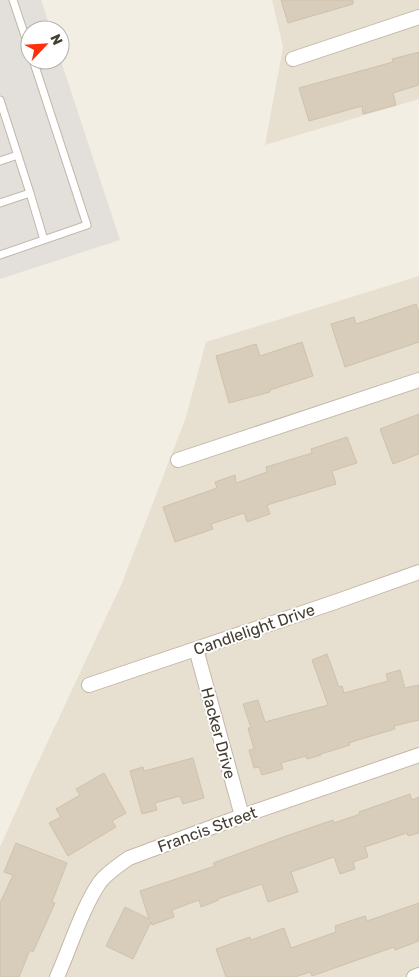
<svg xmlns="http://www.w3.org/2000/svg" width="419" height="977" viewBox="0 0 419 977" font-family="Rubik,sans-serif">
  <rect width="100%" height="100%" fill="#f3eee3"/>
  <!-- residential -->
  <path fill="#e7e0d0" d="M272 0H419V99L265 145 283 47Z
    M419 276V977H0V847L34 771 122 583 186 417 206 342Z"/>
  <!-- parking -->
  <path fill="#e3e0dc" d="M0 0H41L51 30H30V60H60V58L120 240 0 279Z"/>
  <!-- building -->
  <path fill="#d8ccba" stroke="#d0c1aa" d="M281 0H353V4L288 23Z
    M419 52V85L393 93 396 105 363 114 362 106 309 121 299 88 393 62 392 59Z
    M416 304 419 313V342L345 367 331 324 354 317 356 324Z
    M302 342 313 376 270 390V392L229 403 216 356 256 344 260 356Z
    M419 414V454L393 464 380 429Z
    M347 437 357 463 332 471 336 484 267 505 270 514 247 522 244 513 211 524 213 529 175 542 163 507 217 488 215 482 235 475 236 483 267 472 266 467 312 453 311 449Z
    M327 654 339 687 342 686 344 693 388 681 386 674 400 670 405 688 419 685V720L394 726 395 729 358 740 349 743 350 745 321 754V755L307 759 306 756 281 763 283 769 262 775 259 767 254 768 249 750 254 749 248 728H251L243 704 258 700 265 722 328 705 312 660Z
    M193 758 204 798 183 804 180 796 155 803 157 810 142 814 130 771 143 767 144 771Z
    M104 773 126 813 112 821 116 827 68 856 49 823 61 817 56 809 80 795 76 789Z
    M410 794 412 800 419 797V833L408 836 407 833 365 847 368 857 353 862 355 869 340 874 334 857 291 872 298 892 268 902 262 884 218 899 219 900 201 907 199 900 172 910 174 917 152 925 151 922 133 959 106 946 125 907 149 919 140 891 215 866 213 863 286 836 333 820 334 823 360 814 359 812Z
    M16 843 67 863 52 902 55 903 33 952 30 950 19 977H0V903L13 875 4 872Z
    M419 903V941L395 950 394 947 312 976 310 972 295 977H226L216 949 250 937 251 940 284 928 291 948 336 932 335 926 365 916 367 921Z"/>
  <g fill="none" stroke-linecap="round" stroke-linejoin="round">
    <!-- lane casing -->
    <g stroke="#c2b8a8" stroke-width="9">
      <path id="lane" d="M13 0 30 51
        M0 100 30 193 0 203
        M0 161 18 155
        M30 193 44 240
        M0 255 87 225 33 60"/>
    </g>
    <!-- street casing -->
    <g stroke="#c2b8a8" stroke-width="16">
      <path id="street" d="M293 59 419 17
        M178 460 419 380
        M196 649 242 816
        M89 685 335 602 419 572
        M57 977C70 948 82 908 100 882 108 872 119 865 129 858L242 816 419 755
        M414 977 419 975"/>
    </g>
    <!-- lane -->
    <use href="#lane" stroke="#fff" stroke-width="7"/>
    <!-- street -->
    <use href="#street" stroke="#fff" stroke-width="14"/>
  </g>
  <g text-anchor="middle" stroke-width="4" stroke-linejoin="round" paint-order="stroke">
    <!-- street labels -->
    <g font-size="16" fill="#453e33" stroke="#fff">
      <text transform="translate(254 629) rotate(-19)" y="6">Candlelight Drive</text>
      <text transform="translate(219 733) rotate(75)" y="6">Hacker Drive</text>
      <text transform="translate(207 829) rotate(-20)" y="6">Francis Street</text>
    </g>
  </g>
  <!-- north arrow -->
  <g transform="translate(45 45) rotate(65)"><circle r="24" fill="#ffffff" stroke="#b5b2ad"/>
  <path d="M0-4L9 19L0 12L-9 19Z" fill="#ff310d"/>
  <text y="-8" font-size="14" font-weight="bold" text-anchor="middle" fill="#453e33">N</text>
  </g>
</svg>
